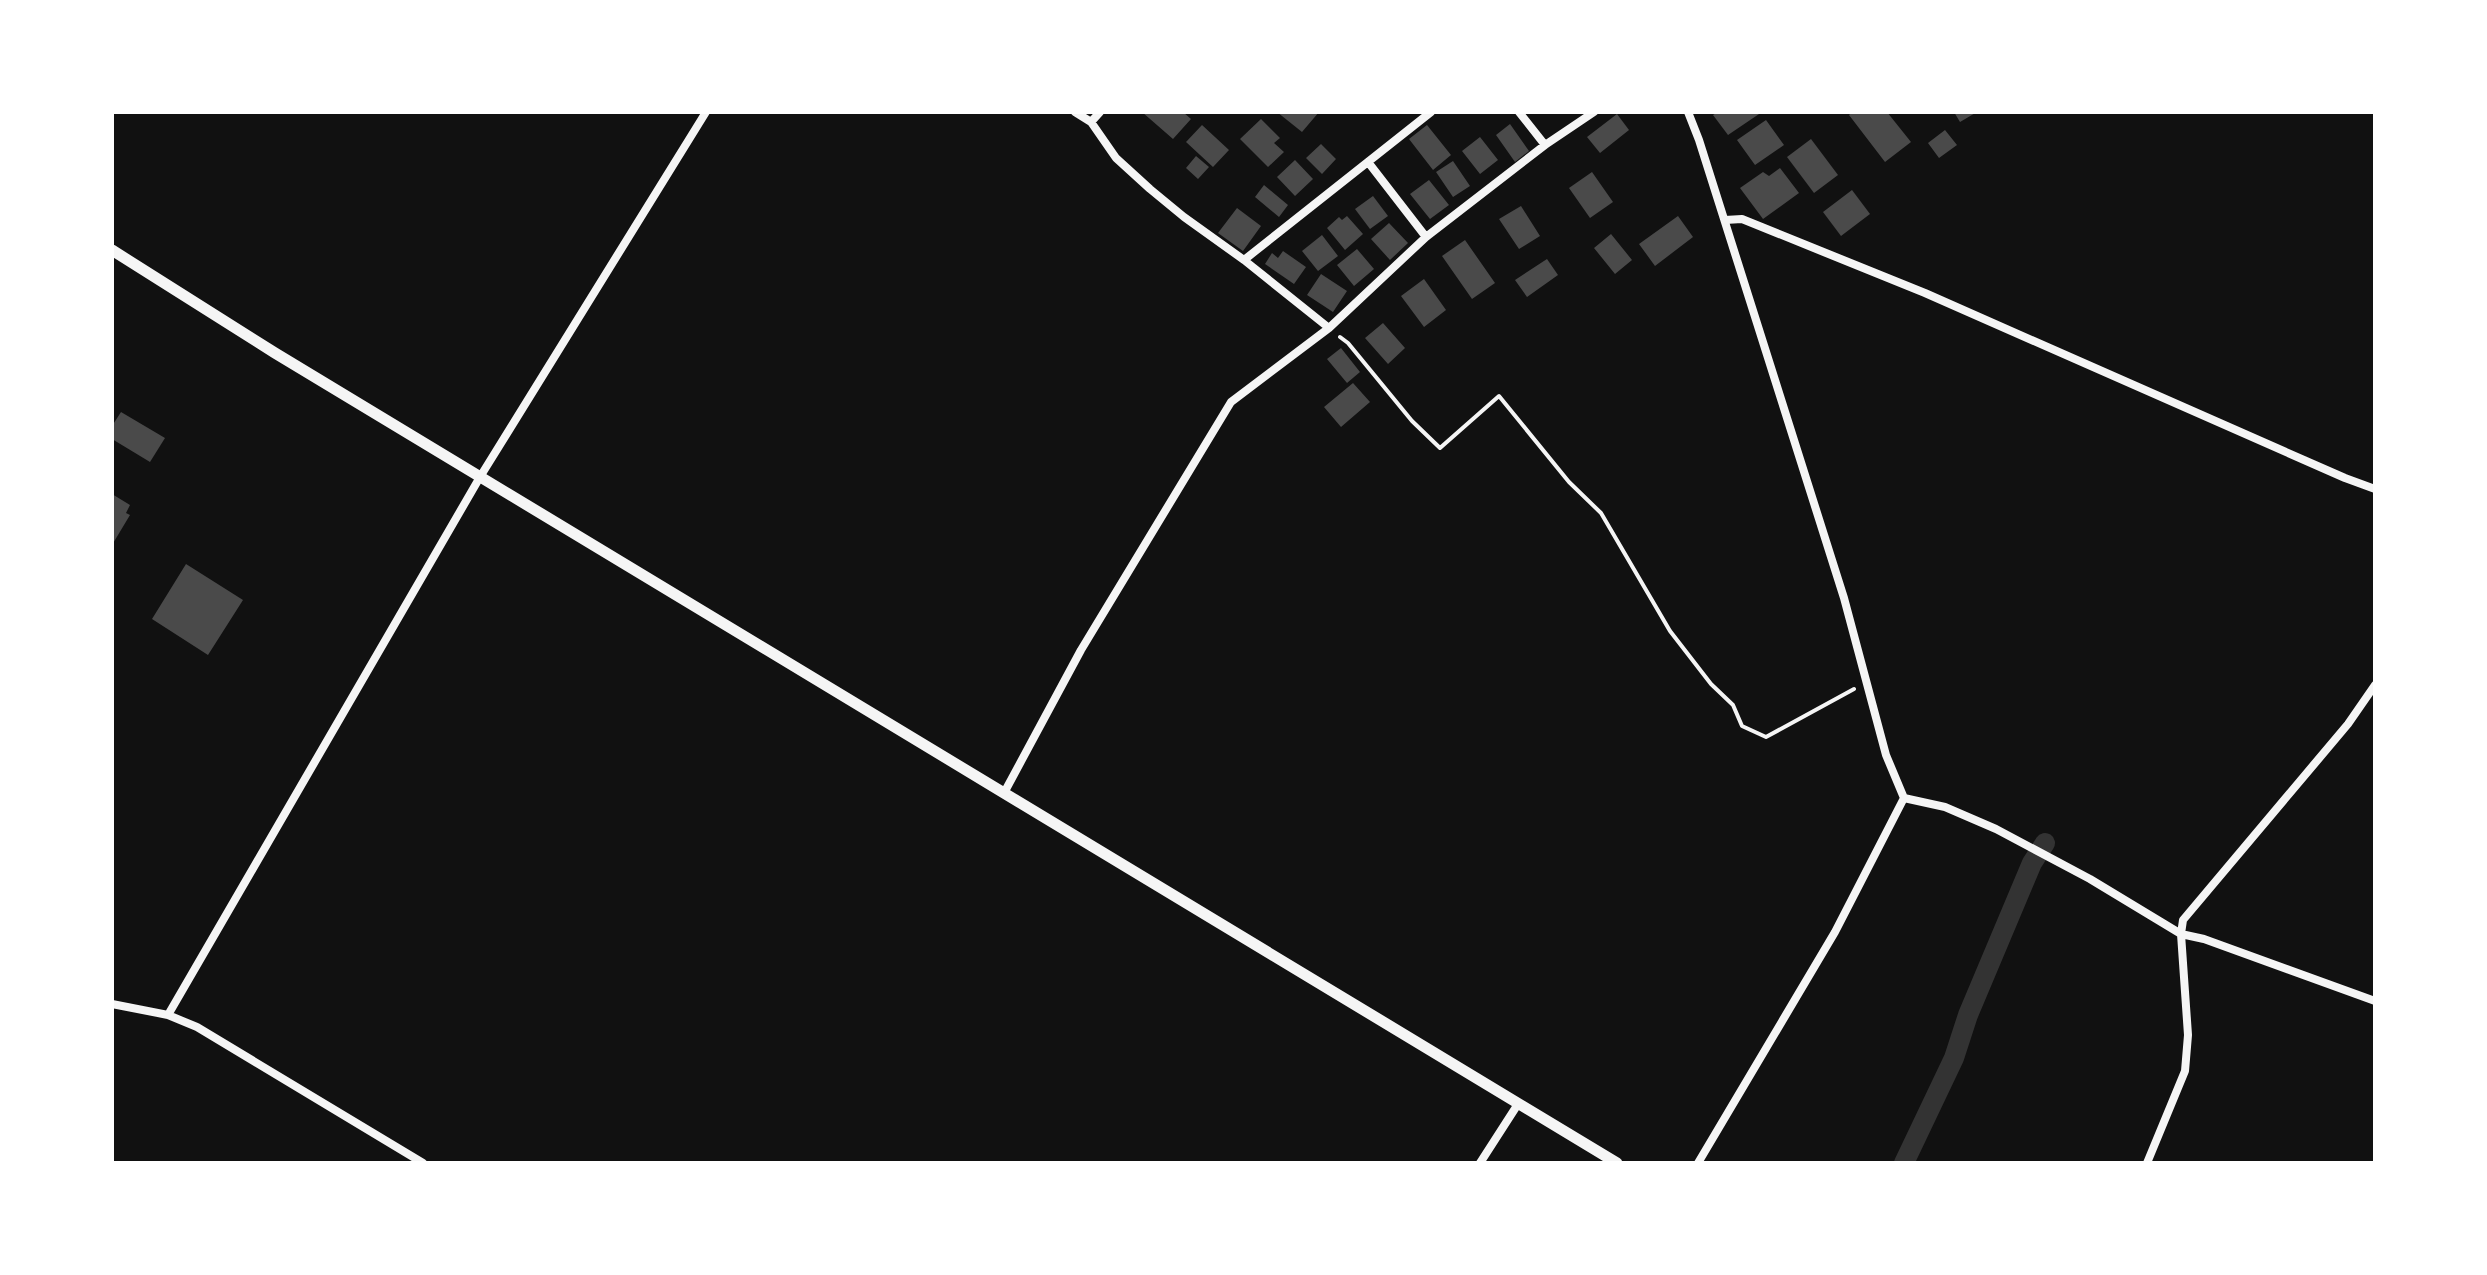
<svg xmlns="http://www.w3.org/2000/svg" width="2487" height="1275" viewBox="0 0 2487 1275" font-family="'Noto Sans',sans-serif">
  <rect width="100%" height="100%" fill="#111"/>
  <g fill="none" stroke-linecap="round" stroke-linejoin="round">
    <!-- canal -->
    <path stroke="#333" stroke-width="20" d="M1904 1163 1954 1058 1968 1015 2032 863 2045 843"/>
  </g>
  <!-- building -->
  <path fill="#4a4a4a" d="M1142 112H1183L1191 119 1173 139Z
    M1277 112H1319L1302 132Z
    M1718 112H1762L1728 135 1713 115Z
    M1852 112H1887L1911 142 1885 162 1849 115Z
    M1954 112H1977L1960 122Z
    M1617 114 1629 130 1600 153 1587 137Z
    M1261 119 1280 138 1274 143 1284 152 1268 167 1240 139Z
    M1766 120 1784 145 1755 165 1737 140Z
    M1510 124 1529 151 1515 162 1496 135Z
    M1202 125 1229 150 1213 167 1186 142Z
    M1427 125 1451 155 1433 170 1409 139Z
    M1945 130 1957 145 1939 158 1928 143Z
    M1480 137 1498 160 1480 174 1462 151Z
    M1811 139 1838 175 1814 193 1787 157Z
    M1321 144 1336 159 1322 174 1306 158Z
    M1196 156 1209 167 1198 179 1186 168Z
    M1295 160 1313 179 1295 196 1277 177Z
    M1453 161 1470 186 1453 197 1436 172Z
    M1780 168 1799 193 1763 219 1740 188 1763 172 1769 176Z
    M1592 172 1613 202 1590 218 1569 188Z
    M1429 180 1449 205 1430 219 1410 194Z
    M1264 185 1288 205 1279 217 1255 197Z
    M1852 190 1870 214 1841 236 1823 212Z
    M1373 196 1388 216 1370 229 1355 209Z
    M1521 206 1540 236 1519 249 1499 219Z
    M1237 208 1261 226 1243 251 1218 233Z
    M1347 216 1363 234 1345 250 1327 228 1339 217 1342 220Z
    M1678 216 1693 237 1655 266 1639 244Z
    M1389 223 1408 243 1390 260 1371 239Z
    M1611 234 1632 260 1615 274 1594 248Z
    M1322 235 1338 256 1318 271 1302 251Z
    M1465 240 1495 283 1472 299 1442 256Z
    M1357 249 1374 269 1354 286 1337 265Z
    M1283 251 1306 267 1294 284 1265 264 1272 253 1278 258Z
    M1547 259 1558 275 1527 297 1515 280Z
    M1321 274 1347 291 1333 312 1307 295Z
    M1424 279 1446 310 1424 327 1401 296Z
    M1383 323 1405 348 1388 364 1365 338Z
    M1341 348 1360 372 1347 383 1327 359Z
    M1353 383 1370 402 1341 427 1324 407Z
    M121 412 165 438 150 462 112 439V426Z
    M112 494 130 505 126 513 130 515 112 545Z
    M186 564 243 600 208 655 152 619Z"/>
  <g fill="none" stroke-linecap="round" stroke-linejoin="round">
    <!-- path -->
    <path stroke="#f5f5f5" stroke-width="4" d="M1340 337 1348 343 1412 421 1440 448 1499 396 1569 482 1601 513 1670 631 1711 684 1733 705 1742 726 1766 737 1854 689"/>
    <!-- minor -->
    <path stroke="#f5f5f5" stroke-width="8" d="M1075 112 1091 122 1116 158 1150 189 1184 217 1244 260 1329 328
      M1519 112 1545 145
      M1688 112 1699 140 1844 598 1886 755 1904 798 1835 932 1698 1163
      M1091 122 1100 112
      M1368 162 1426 237
      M1725 220 1742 219 1925 293 2345 478 2375 489
      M1244 260 1431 112
      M1004 793 1081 650 1231 402 1329 328 1426 237 1545 145 1594 112
      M1904 798 1945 807 1996 829 2090 879 2181 934 2204 939 2375 1001
      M112 1004 168 1015 197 1027 423 1163
      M168 1015 480 477 706 112
      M1480 1163 1518 1104
      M2147 1163 2185 1071 2188 1035 2181 934 2183 920 2348 724 2375 685"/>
    <!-- tertiary -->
    <path stroke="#f5f5f5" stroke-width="11" d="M112 250 275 353 1617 1163"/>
  </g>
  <!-- border -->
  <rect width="2487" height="1275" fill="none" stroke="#ffffff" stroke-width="228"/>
</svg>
